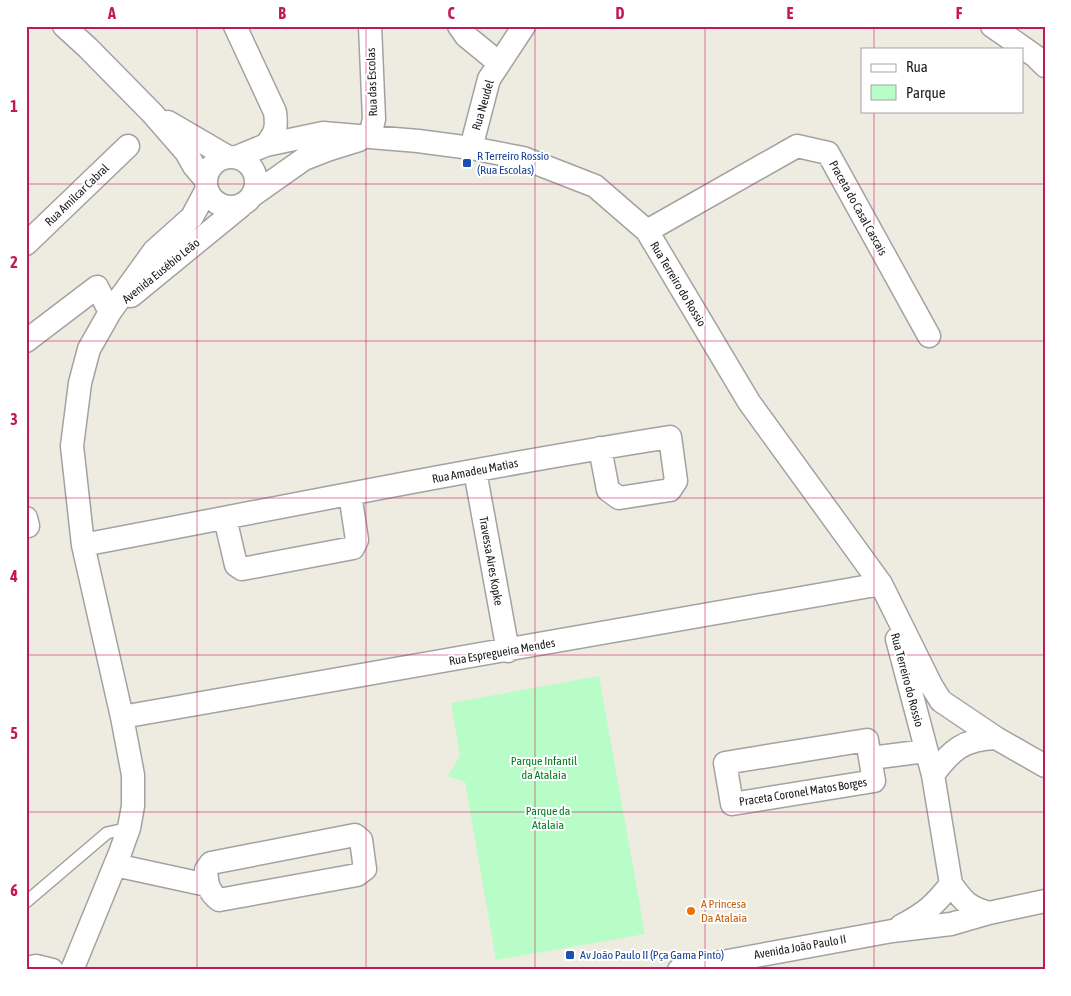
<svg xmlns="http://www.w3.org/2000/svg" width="1071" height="996" viewBox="0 0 1071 996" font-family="'Asap Condensed',sans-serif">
  <rect width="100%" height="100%" fill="#eeebe0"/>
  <!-- park -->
  <path fill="#b8fdc7" d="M599 676 645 934 496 960 465 782 448 776 460 756 451 703Z"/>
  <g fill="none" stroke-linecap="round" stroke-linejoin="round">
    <!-- lane casing -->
    <g stroke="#a2a2a2" stroke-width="14">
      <path id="lane" d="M26 902 107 833 129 828"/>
    </g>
    <!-- street casing -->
    <g stroke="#a2a2a2" stroke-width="25">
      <path id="street" d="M64 26 88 48 152 113 186 152 194 166 206 180
        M235 26 275 112C277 128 276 132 266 145
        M459 26 466 36 499 63
        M992 26 1035 56 1045 66
        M168 122 228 157
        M370 137 374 119 370 26
        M471 148 489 79 524 26
        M206 182a25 25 0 1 1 50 0a25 25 0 1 1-50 0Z
        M237 157 266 145 323 133 418 141 471 148 523 158 595 186 647 231 749 402 881 584 931 685 941 701 996 738 1045 766
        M253 195 304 159 327 150 359 140
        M647 231 797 146 828 153 929 336
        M26 244 128 146
        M131 296 241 206
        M26 341 97 287 110 312
        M475 471 508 651
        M26 518 28 526
        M225 518 236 565 242 569 353 548 357 540 350 494
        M83 545C278 508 474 468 670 437L676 481 670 490 619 498 608 490 600 448
        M897 639 933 775 951 884C964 902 968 907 989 913
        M122 717 881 584
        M867 740 874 781 732 804 725 763Z
        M871 758 926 751
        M933 775C951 750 964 739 996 738
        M355 835 361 840 365 869 357 875 219 900C208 892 207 883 206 870L211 863Z
        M115 865 207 885
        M901 926C925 913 934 906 951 884
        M26 968 36 966 52 970
        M72 970 120 853 129 828 133 806V775L122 717 83 545 72 446 80 383 89 349 110 312 154 251 192 217 207 189
        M679 970 892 931 951 924 989 913 1045 901"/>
    </g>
    <!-- lane -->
    <use href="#lane" stroke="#fff" stroke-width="11"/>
    <!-- street -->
    <use href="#street" stroke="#fff" stroke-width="22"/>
  </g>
  <!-- grid -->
  <path fill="none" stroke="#c2185b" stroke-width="1" stroke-opacity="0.55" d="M197 26V970M366 26V970M535 26V970M705 26V970M874 26V49M874 111V970M26 184H1045M26 341H1045M26 498H1045M26 655H1045M26 812H1045"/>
  <!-- markers -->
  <g fill="#1a4fb4" stroke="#fff" stroke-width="2">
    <rect x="462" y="158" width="10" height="10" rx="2.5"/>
    <rect x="565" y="950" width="10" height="10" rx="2.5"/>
  </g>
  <circle fill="#e8710a" stroke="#fff" stroke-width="2" cx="691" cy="911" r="5"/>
  <g text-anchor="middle" stroke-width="4" stroke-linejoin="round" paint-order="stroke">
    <!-- street labels -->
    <g font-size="12" fill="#1b1b1b" stroke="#fff">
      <text transform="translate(372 82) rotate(-92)" y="4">Rua das Escolas</text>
      <text transform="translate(483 105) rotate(-74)" y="4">Rua Neudel</text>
      <text transform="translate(77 195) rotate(-44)" y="4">Rua Amílcar Cabral</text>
      <text transform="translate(858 208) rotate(61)" y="4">Praceta do Casal Cascais</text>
      <text transform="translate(161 271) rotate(-39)" y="4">Avenida Eusébio Leão</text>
      <text transform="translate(678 284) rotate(59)" y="4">Rua Terreiro do Rossio</text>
      <text transform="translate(475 471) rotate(-11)" y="4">Rua Amadeu Matias</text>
      <text transform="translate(491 561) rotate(80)" y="4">Travessa Aires Kopke</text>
      <text transform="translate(502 652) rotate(-10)" y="4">Rua Espregueira Mendes</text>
      <text transform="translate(907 680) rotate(75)" y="4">Rua Terreiro do Rossio</text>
      <text transform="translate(803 792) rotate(-9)" y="4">Praceta Coronel Matos Borges</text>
      <text transform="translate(800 947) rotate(-10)" y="4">Avenida João Paulo II</text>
    </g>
    <!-- transit labels -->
    <g font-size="12" fill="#164399" stroke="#fff" text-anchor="start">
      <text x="477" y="160">R Terreiro Rossio<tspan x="477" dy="14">(Rua Escolas)</tspan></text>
      <text x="580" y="959">Av João Paulo II (Pça Gama Pinto)</text>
    </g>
    <!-- park labels -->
    <g font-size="12" fill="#047e1f" stroke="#fff">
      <text x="544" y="765">Parque Infantil<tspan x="544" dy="14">da Atalaia</tspan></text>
      <text x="548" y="815">Parque da<tspan x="548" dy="14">Atalaia</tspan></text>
    </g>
    <!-- food labels -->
    <g font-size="12" fill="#c56008" stroke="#fff" text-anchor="start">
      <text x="701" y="908">A Princesa<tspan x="701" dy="14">Da Atalaia</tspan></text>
    </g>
  </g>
  <!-- border -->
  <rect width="1071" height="996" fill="none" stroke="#ffffff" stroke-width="55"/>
  <!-- legend -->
  <rect x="861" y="48" width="162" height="65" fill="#ffffff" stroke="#a4a4a4"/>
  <rect x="871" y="64" width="25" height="8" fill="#ffffff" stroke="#a4a4a4"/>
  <text x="906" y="72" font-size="15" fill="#1b1b1b">Rua</text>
  <rect x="871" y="85" width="25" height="15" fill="#b8fdc7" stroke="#a4a4a4"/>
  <text x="906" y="98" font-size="15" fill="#1b1b1b">Parque</text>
  <rect x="28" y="28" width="1016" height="940" fill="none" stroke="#c2185b" stroke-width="2"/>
  <g font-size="16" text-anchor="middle" font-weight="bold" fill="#c2185b">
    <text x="112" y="19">A</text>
    <text x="282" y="19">B</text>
    <text x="451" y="19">C</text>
    <text x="620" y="19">D</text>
    <text x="790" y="19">E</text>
    <text x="959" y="19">F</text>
    <text x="14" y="112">1</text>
    <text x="14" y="268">2</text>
    <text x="14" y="425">3</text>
    <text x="14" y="582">4</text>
    <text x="14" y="739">5</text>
    <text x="14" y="896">6</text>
  </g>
</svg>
